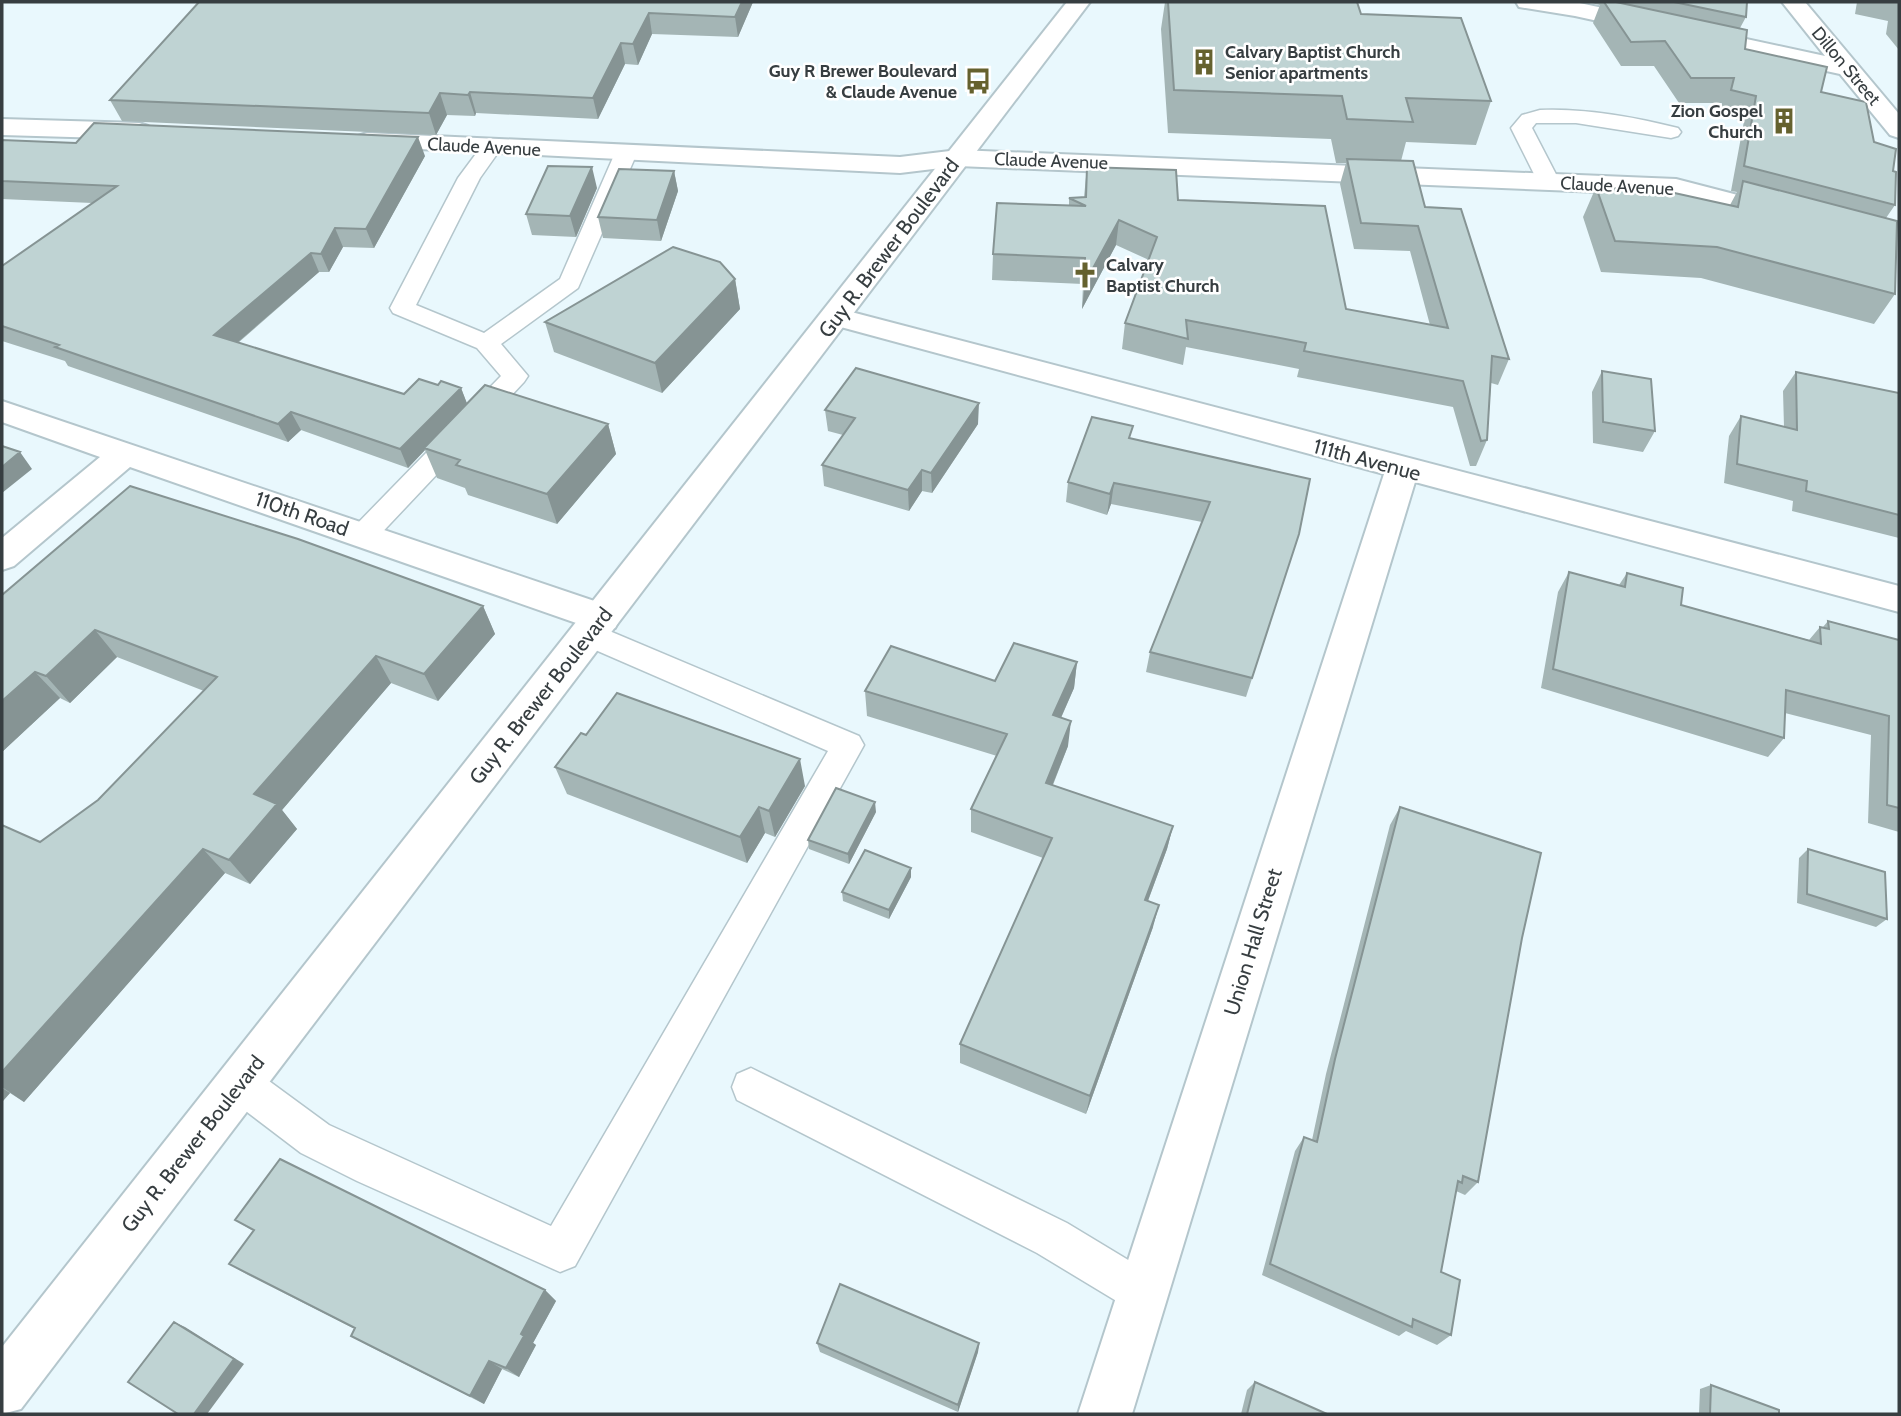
<svg xmlns="http://www.w3.org/2000/svg" width="1901" height="1416" viewBox="0 0 1901 1416" font-family="Cabin,sans-serif">
  <rect width="100%" height="100%" fill="#e9f8fd"/>
  <g fill="none" stroke-linecap="round" stroke-linejoin="round">
    <!-- lane casing -->
    <g stroke="#b4c6cc" stroke-width="3">
      <path id="lane" d="M1540 110C1586 108 1634 117 1678 128L1681 132 1678 136 1671 138 1576 123H1536L1532 128 1560 182 1557 187H1541L1538 182 1511 128 1522 115Z
        M491 141 498 143 502 147 480 178 416 305 484 333 560 279 615 153 618 148H634L637 153 578 288 501 344 528 376 524 382 373 542 363 545 353 542 349 535 353 528 501 376 477 348 393 313 390 308 458 178 484 143Z
        M588 622 859 736 864 745 575 1266 560 1272 357 1181 301 1153 226 1096 221 1083 226 1070 240 1064 254 1070 329 1125 551 1226 828 751 577 642 573 634 577 626Z
        M751 1068 1067 1223 1158 1278 1164 1293 1158 1308 1143 1314 1128 1308 1037 1253 737 1100 732 1087 737 1074Z"/>
    </g>
    <!-- street casing -->
    <g stroke="#b4c6cc" stroke-width="4">
      <path id="street" d="M1516 2H1575L1825 56 1782 2H1805L1899 114V138L1890 135 1840 74 1575 16 1519 7Z
        M2 119 139 123 148 126 152 131 148 136 139 139 2 135Z
        M367 133 900 157 958 150 1676 179 1792 209 1796 215 1792 221 1782 223 1675 195 958 166 900 173 358 146 354 141 358 136Z
        M836 308 1899 586V612L1415 482 1132 1414H1078L1384 474 826 323 821 317 826 311Z
        M2 401 615 608 620 618 615 628 602 632 130 467 14 566 2 570V538L100 457 2 422Z"/>
    </g>
    <!-- secondary casing -->
    <g stroke="#b4c6cc" stroke-width="4">
      <path id="secondary" d="M1067 2H1090L21 1409 2 1414V1347Z"/>
    </g>
    <!-- lane -->
    <use href="#lane" fill="#fff" fill-rule="evenodd"/>
    <!-- street -->
    <use href="#street" fill="#fff" fill-rule="evenodd"/>
    <!-- secondary -->
    <use href="#secondary" fill="#fff" fill-rule="evenodd"/>
  </g>
  <!-- wall -->
  <path fill="#a4b5b5" d="M199 2H753L738 37 652 34 638 65 625 64 598 119 476 113 475 116 447 115 436 135 122 121 110 100Z
    M1165 2H1357L1361 14 1491 101 1476 145 1406 142 1401 161 1509 359 1498 385 1491 383 1487 440 1476 466H1470L1453 407 1297 377 1299 369 1186 347 1183 365 1122 349 1125 323 1149 260 1116 245 1082 309 1083 284 992 280 993 254 1069 206V198L1084 197 1087 167 1178 200 1346 309 1430 325 1410 251 1354 249 1340 184 1346 163H1336L1331 139 1168 133 1161 29Z
    M1586 2H1747L1746 17 1740 28 1745 49 1821 92 1874 142 1893 171 1895 205 1886 218 1895 294 1874 324 1701 278 1601 272 1583 217 1596 187 1730 205 1737 192 1731 191 1744 121 1719 115 1722 103H1679L1654 66H1621L1593 23 1600 5Z
    M1857 2H1899V50L1886 34 1888 21 1855 14Z
    M2 140 425 156 374 248 343 247 329 272H319L238 343 404 394 438 385 461 388 467 404 608 424 616 454 557 524 468 495 465 488 437 478 425 450 408 468 301 430 288 442 68 366 65 361 2 341V266L92 203 2 199Z
    M674 171 678 191 661 241 603 238 598 217Z
    M597 188 576 237 532 235 526 214Z
    M735 279 740 309 662 393 554 352 545 322Z
    M1602 371 1655 431 1643 452 1593 443 1592 392Z
    M1796 372 1899 393V538L1792 511 1793 501 1724 483 1729 436 1741 416 1784 427 1783 391Z
    M825 410 978 424 932 493 922 491 909 511 824 486 822 465 843 435 828 431Z
    M1132 438 1299 534 1246 697 1146 672 1150 652 1202 522 1111 504 1107 515 1066 502 1068 482Z
    M1569 572 1619 585 1627 573 1681 605 1809 640 1820 627H1823L1828 621 1899 640V832L1868 823 1871 735 1785 713 1784 738 1768 757 1541 688 1558 592Z
    M2 595 483 606 495 634 438 701 391 683 282 810 297 829 250 884 225 873 24 1102 10 1093 2 1102V825L40 842 98 800 204 691 117 657 70 703 60 698 2 752Z
    M1077 662 1074 688 1061 718 1068 746 1053 785 1173 826 1167 849 1148 901 1153 927 1086 1114 960 1063V1044L1043 858 971 832V809L997 756 867 716 865 691 995 681Z
    M586 735 805 786 775 837 765 833 747 863 567 794 555 767Z
    M1400 807 1522 938 1478 1182 1465 1195 1456 1191 1441 1272 1451 1335 1437 1345 1406 1331 1399 1336 1262 1275 1295 1151 1304 1137 1312 1140 1326 1074 1390 825Z
    M876 812 849 864 809 849 808 840Z
    M1808 849 1887 919 1876 927 1797 903 1799 858Z
    M911 868V877L889 919 843 901 842 892Z
    M235 1220 545 1290 556 1301 533 1343 536 1345 519 1377 502 1369 484 1404 367 1345 351 1336 355 1329 248 1275 229 1264 253 1231Z
    M817 1343H979L978 1352 958 1412 820 1352Z
    M1255 1382 1327 1414H1241L1247 1390Z
    M1711 1385 1779 1414H1699L1700 1389Z"/>
  <!-- shaded-wall -->
  <path fill="#869494" d="M742 2H753L738 37 735 17Z
    M649 13 652 34 638 65 633 44Z
    M621 43 625 64 598 119 593 98Z
    M470 92 476 113 475 116 468 95Z
    M440 93 447 115 436 135 429 113Z
    M418 137 425 156 374 248 366 229Z
    M592 167 597 188 576 237 570 216Z
    M674 171 678 191 661 241 657 220Z
    M1119 220 1116 245 1082 309 1085 283Z
    M335 228 343 247 329 272 321 254Z
    M311 253 319 272 224 354 214 335Z
    M735 279 740 309 662 393 655 363Z
    M461 388 468 406 424 448 425 450 408 468 400 449Z
    M979 403 978 424 932 493 931 473Z
    M291 412 301 430 288 442 278 424Z
    M608 424 616 454 557 524 547 494Z
    M20 452 32 469 2 493V467Z
    M922 470V491L909 511 908 490Z
    M1114 483 1111 504 1107 515 1110 494Z
    M483 606 495 634 438 701 424 674Z
    M95 630 117 657 70 703 46 676Z
    M376 656 391 683 282 810 297 829 250 884 229 860 254 794Z
    M1077 662 1074 688 1051 740 1053 715Z
    M35 672 60 698 2 752V701Z
    M1071 721 1068 746 1044 806 1046 783Z
    M800 759 805 786 775 837 769 811Z
    M875 802 876 812 849 864 848 854Z
    M759 807 765 833 747 863 740 837Z
    M1173 826 1167 849 1140 922 1145 900Z
    M203 849 225 873 24 1102 2 1087V1072Z
    M911 868V877L889 919V910Z
    M1159 905 1153 927 1086 1114 1090 1096Z
    M2 1088 10 1093 2 1102Z
    M545 1290 556 1301 533 1343 521 1334Z
    M174 1322 185 1327 244 1364 207 1414H194Z
    M524 1336 536 1345 519 1377 506 1368Z
    M979 1343 978 1352 958 1412V1405Z
    M489 1361 502 1369 484 1404 470 1396Z"/>
  <!-- building -->
  <path fill="#bfd3d3" stroke="#869494" stroke-width="2" d="M199 2H742L735 17 649 13 633 44 621 43 593 98 470 92 468 95 440 93 429 113 110 100Z
    M1168 2H1357L1361 14 1461 18 1491 101 1406 98 1413 122 1347 119 1342 96 1174 90Z
    M1604 2H1616L1747 30 1745 49 1827 67 1821 92 1866 102 1874 142 1896 149 1893 171 1896 172 1895 205 1744 166 1756 96 1731 90 1734 78H1691L1665 41 1631 42Z
    M1674 2H1747L1746 17Z
    M94 123 418 137 366 229 335 228 321 254 311 253 214 335 404 394 419 379 438 385 441 381 461 388 400 449 291 412 278 424 55 347 59 345 2 326V266L117 186 2 181V140L76 143Z
    M1347 159 1413 161 1425 207 1461 209 1509 359 1492 356 1487 440 1481 441 1463 381 1304 351 1306 343 1186 320 1188 339 1125 323 1157 237 1119 220 1085 283V258L993 254 997 203 1086 206 1069 198 1086 197 1087 167 1176 170 1178 200 1325 206 1346 309 1448 328 1418 226 1361 223Z
    M548 166 592 167 570 216 526 214Z
    M619 169 674 171 657 220 598 217Z
    M1743 181 1897 221 1895 294 1717 247 1615 241 1596 187 1670 192 1738 207Z
    M673 247 720 262 735 279 655 363 545 322Z
    M856 368 979 403 931 473 922 470 908 490 822 465 855 418 825 410Z
    M1602 371 1651 379 1655 431 1603 422Z
    M1796 372 1899 393V515L1806 491 1807 481 1737 464 1741 416 1797 430Z
    M485 385 608 424 547 494 456 465 460 460 424 448Z
    M1092 417 1133 426 1129 438 1310 479 1299 534 1252 678 1150 652 1210 502 1114 483 1110 494 1068 482Z
    M2 446 20 452 2 467Z
    M130 486 298 539 483 606 424 674 376 656 254 794 277 804 229 860 203 849 2 1072V825L40 842 98 800 217 677 95 630 46 676 35 672 2 701V595Z
    M1569 572 1625 587 1627 573 1683 588 1681 605 1821 644 1820 627 1829 629 1828 621 1899 640V808L1887 805 1889 716 1786 690 1784 738 1553 669Z
    M1014 643 1077 662 1053 715 1071 721 1046 783 1173 826 1145 900 1159 905 1090 1096 960 1044 1052 838 971 809 1007 734 865 691 891 646 995 681Z
    M617 693 800 759 769 811 759 807 740 837 555 767 581 733 586 735Z
    M836 788 875 802 848 854 808 840Z
    M1400 807 1541 853 1522 938 1478 1182 1463 1176 1462 1183 1458 1181 1441 1272 1460 1280 1451 1335 1413 1319 1412 1327 1270 1264 1304 1137 1317 1142 1335 1059Z
    M1808 849 1885 872 1887 919 1807 894Z
    M865 850 911 868 889 910 842 892Z
    M280 1159 545 1290 521 1334 524 1336 506 1368 489 1361 470 1396 351 1336 355 1328 229 1264 254 1230 235 1220Z
    M840 1284 979 1343 958 1405 817 1343Z
    M174 1322 234 1359 194 1414H178L128 1382Z
    M1255 1382 1327 1414H1247Z
    M1711 1385 1779 1410V1414H1710Z"/>
  <!-- icons -->
  <defs>
    <g id="building-bare" transform="scale(2.1)"><path d="M-4-6H4V6H1V3H-1V6H-4ZM-2.5-4.3h1.7v1.8h-1.7ZM.8-4.3h1.7v1.8H.8ZM-2.5-1h1.7V.8h-1.7ZM.8-1h1.7V.8H.8Z" fill="#65612e" stroke="#fff" stroke-width="2.5" paint-order="stroke"/></g>
    <g id="bus-bare" transform="scale(2.1)"><path d="M-5-6H5V4H4V6H2V4H-2V6H-4V4H-5ZM-3.5-4V0h7V-4ZM-3.5 1.2v1.5H-2V1.2ZM2 1.2v1.5H3.5V1.2Z" fill="#65612e" stroke="#fff" stroke-width="2.5" paint-order="stroke"/></g>
    <g id="church-bare" transform="scale(2.1)"><path d="M-1.2-6h2.4v3.5h3.3v2.4h-3.3V6h-2.4V-.1h-3.3v-2.4h3.3Z" fill="#65612e" stroke="#fff" stroke-width="2.5" paint-order="stroke"/></g>
  </defs>
  <g fill-rule="evenodd">
    <use href="#building-bare" x="1204" y="62"/>
    <use href="#bus-bare" x="978" y="81"/>
    <use href="#building-bare" x="1784" y="121"/>
    <use href="#church-bare" x="1085" y="275"/>
  </g>
  <g text-anchor="middle" stroke-width="5" stroke-linejoin="round" paint-order="stroke">
    <!-- far-poi labels -->
    <g font-size="18" font-weight="bold" fill="#373e41" stroke="#fff" text-anchor="start">
      <text x="1225" y="58">Calvary Baptist Church<tspan x="1225" dy="21">Senior apartments</tspan></text>
      <text x="957" y="77" text-anchor="end">Guy R Brewer Boulevard<tspan x="957" dy="21">&amp; Claude Avenue</tspan></text>
      <text x="1763" y="117" text-anchor="end">Zion Gospel<tspan x="1763" dy="21">Church</tspan></text>
      <text x="1106" y="271">Calvary<tspan x="1106" dy="21">Baptist Church</tspan></text>
    </g>
    <!-- far-street labels -->
    <g font-size="18" fill="#373e41" stroke="#fff">
      <text transform="translate(1846 66) rotate(50)" y="6">Dillon Street</text>
      <text transform="translate(484 147) rotate(3)" y="6">Claude Avenue</text>
      <text transform="translate(1051 161) rotate(2)" y="6">Claude Avenue</text>
      <text transform="translate(1617 186) rotate(3)" y="6">Claude Avenue</text>
    </g>
    <!-- street labels -->
    <g font-size="21" fill="#373e41" stroke="#fff">
      <text transform="translate(889 248) rotate(-53)" y="7">Guy R. Brewer Boulevard</text>
      <text transform="translate(1367 460) rotate(15)" y="7">111th Avenue</text>
      <text transform="translate(302 514) rotate(19)" y="7">110th Road</text>
      <text transform="translate(541 696) rotate(-52)" y="7">Guy R. Brewer Boulevard</text>
      <text transform="translate(1253 942) rotate(-73)" y="7">Union Hall Street</text>
      <text transform="translate(193 1144) rotate(-52)" y="7">Guy R. Brewer Boulevard</text>
    </g>
  </g>
  <!-- border -->
  <rect width="1901" height="1416" fill="none" stroke="#373e41" stroke-width="7"/>
</svg>
